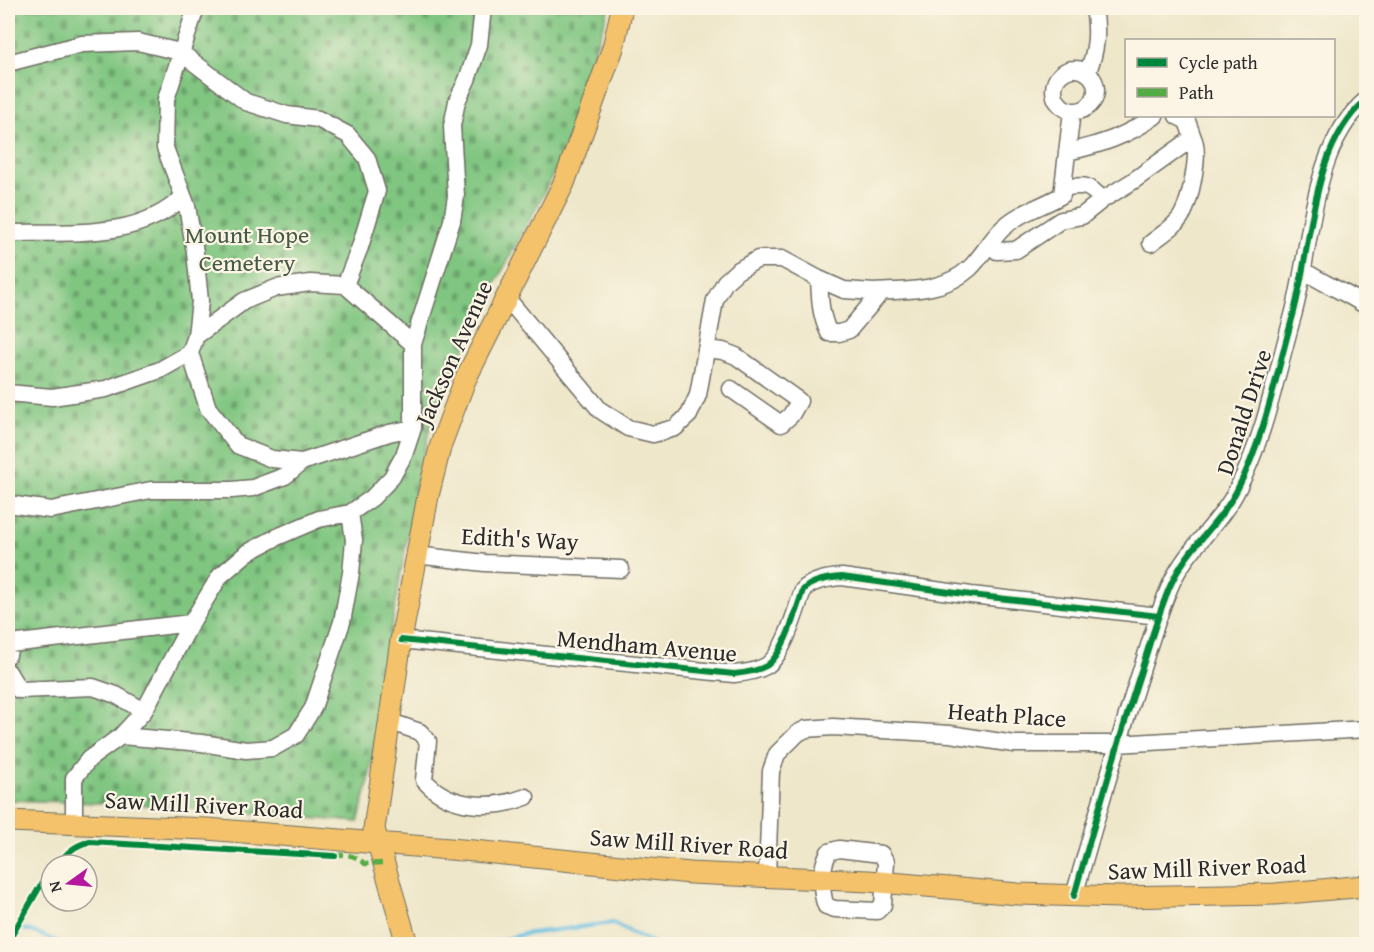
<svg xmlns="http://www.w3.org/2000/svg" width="1374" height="952" viewBox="0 0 1374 952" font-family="'Gentium Book Plus',serif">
  <defs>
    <pattern id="cemetery-stones" width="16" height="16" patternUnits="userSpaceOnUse" patternTransform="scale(1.5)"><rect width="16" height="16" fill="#80c681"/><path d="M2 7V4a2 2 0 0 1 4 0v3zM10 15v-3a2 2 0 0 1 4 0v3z" fill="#69a16a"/></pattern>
  </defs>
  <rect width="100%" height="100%" fill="#fcf5e5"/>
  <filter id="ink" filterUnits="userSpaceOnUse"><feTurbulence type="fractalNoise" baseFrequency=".0167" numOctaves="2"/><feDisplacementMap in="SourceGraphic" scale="12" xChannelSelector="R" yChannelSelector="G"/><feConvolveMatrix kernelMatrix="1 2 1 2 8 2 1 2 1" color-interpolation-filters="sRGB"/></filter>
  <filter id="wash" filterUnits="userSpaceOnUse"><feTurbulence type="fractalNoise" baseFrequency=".008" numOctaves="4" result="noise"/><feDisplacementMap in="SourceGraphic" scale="24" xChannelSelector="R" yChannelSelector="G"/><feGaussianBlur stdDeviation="1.35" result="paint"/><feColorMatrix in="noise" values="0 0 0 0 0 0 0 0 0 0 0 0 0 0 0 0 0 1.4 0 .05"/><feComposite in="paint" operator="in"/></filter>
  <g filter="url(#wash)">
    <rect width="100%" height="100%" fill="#eee7ca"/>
    <!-- cemetery -->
    <path fill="url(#cemetery-stones)" stroke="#567856" stroke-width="1.5" d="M8 8H609L590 63 567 144 542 197 488 297 431 425 419 471 388 647 369 780 358 822 134 804 8 800Z"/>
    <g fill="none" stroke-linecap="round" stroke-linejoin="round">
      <!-- stream -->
      <path stroke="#65bfe3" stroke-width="4" d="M8 926 31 931 64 944
        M490 944 524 934 612 923 655 944"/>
    </g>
  </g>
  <g filter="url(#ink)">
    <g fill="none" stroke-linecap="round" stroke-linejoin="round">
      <!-- minor casing -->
      <g stroke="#6f6d63" stroke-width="19">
        <path id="minor" d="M196 8 166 99 165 148 187 206 195 252 200 301 196 336 190 353 208 408 237 445 272 459 302 462 389 433 413 428
          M8 63 82 44 138 42 180 52 246 102 287 115 318 119 348 135 367 158 377 191 360 247 345 285
          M1054 90a21 21 0 1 1 42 0a21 21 0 1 1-42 0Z
          M1087 73C1097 51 1098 31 1094 8
          M1067 152C1100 145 1127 136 1155 116
          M1063 188C1082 185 1089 183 1102 200
          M8 233C67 231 137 241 183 197
          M1151 243C1161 235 1176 226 1182 215 1190 201 1201 152 1193 138
          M990 245 997 251 1016 250 1061 220 1082 216 1102 200 1133 181 1193 138 1187 121 1177 116
          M1303 270C1323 284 1346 292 1366 306
          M874 292C908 290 944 292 970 268 982 256 990 241 1002 229 1019 212 1042 207 1062 195L1072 111
          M506 297 600 410 628 428 653 434 675 428 689 415 698 395 715 300 725 282 737 271 758 259H782L819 279 844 290 874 292 877 297 849 330 839 333H829C820 315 820 298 819 279
          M196 336 244 301 276 288 310 283 345 285 413 344
          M706 349 723 351 736 356 799 401 791 415 781 424 731 389
          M8 393 52 397 106 389 160 370 190 353
          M8 504 51 510 151 490H232L253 488 285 476 302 462
          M416 555 485 563 621 569
          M401 640 734 674C745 673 757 671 766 666 784 655 796 610 803 590 812 580 829 578 842 577L971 595 1159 616
          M8 655 10 644 191 623
          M8 672 19 690 93 687 116 695 144 711
          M391 722 420 732 428 741 424 780C449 809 492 810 526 797
          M121 736 202 743 246 750 273 748 296 735 313 708 342 622 351 573 354 540 350 513
          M74 823V778L89 759 121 736 144 711 191 623 220 576 247 553 277 537 319 519 350 513 372 498 392 477 404 455 413 428V344L452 221 456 196 452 126 457 101 467 80 479 45 483 8
          M839 849 881 854 886 862 883 905 877 911 835 909 826 906C820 891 821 866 829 852Z
          M767 876 771 771 777 754 798 733 806 729 833 727 950 734 1014 744H1117L1366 729
          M1074 896C1095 822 1116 748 1140 674 1150 644 1158 613 1171 584 1187 548 1221 523 1238 488 1265 436 1276 375 1292 319 1312 251 1309 148 1366 100"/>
      </g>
      <!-- major casing -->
      <g stroke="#6f6d63" stroke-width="23">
        <path id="major" d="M8 821 207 829 474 851 690 873 868 881 1018 894 1119 897 1275 894 1366 886
          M407 944 374 829 401 640 428 496 441 444 465 380 564 183 613 48 622 8"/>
      </g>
      <!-- minor -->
      <use href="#minor" stroke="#fff" stroke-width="16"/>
      <!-- major -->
      <use href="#major" stroke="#f3c26a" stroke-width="21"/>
      <!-- quiet -->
      <path stroke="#54ab44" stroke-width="4.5" stroke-dasharray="9 4.5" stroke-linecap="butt" d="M335 856C345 853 358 856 365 864L382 863"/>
      <!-- cycleway casing -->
      <g stroke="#fcf5e5" stroke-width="10">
        <path id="cycleway" d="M401 640 734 674C745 673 757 671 766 666 784 655 796 610 803 590 812 580 829 578 842 577L971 595 1159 616
          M57 865C66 854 75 844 90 842L335 856
          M1074 896C1095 822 1116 748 1140 674 1150 644 1158 613 1171 584 1187 548 1221 523 1238 488 1265 436 1276 375 1292 319 1312 251 1309 148 1366 100
          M8 942 39 888 51 872"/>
      </g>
      <!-- cycleway -->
      <use href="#cycleway" stroke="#00873e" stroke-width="6"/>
    </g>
  </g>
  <g text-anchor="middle" stroke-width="4.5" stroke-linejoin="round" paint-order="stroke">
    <!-- park labels -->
    <g font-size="24" fill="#445a45" stroke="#fcf5e5">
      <text x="247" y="243">Mount Hope<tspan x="247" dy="28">Cemetery</tspan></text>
    </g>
    <!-- street labels -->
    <g font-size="24" fill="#2b2b2b" stroke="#fcf5e5">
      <text transform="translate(454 353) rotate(-66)" y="8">Jackson Avenue</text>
      <text transform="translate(1244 412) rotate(-72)" y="8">Donald Drive</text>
      <text transform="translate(520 539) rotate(3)" y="8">Edith's Way</text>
      <text transform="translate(647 646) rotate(5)" y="8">Mendham Avenue</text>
      <text transform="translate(1007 715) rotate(4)" y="8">Heath Place</text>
      <text transform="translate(204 805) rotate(3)" y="8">Saw Mill River Road</text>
      <text transform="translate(689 844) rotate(4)" y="8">Saw Mill River Road</text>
      <text transform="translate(1207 868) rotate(-2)" y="8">Saw Mill River Road</text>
    </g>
  </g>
  <!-- margin -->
  <rect width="1374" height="952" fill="none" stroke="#fcf5e5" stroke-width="30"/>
  <!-- legend -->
  <rect x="1125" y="39" width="210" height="78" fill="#fcf5e5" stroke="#a8a49b" stroke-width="1.5"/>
  <rect x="1137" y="58" width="30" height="9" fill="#00873e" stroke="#a8a49b" stroke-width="1.5"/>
  <text x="1179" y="69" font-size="18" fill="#2b2b2b">Cycle path</text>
  <rect x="1137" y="88" width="30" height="9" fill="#54ab44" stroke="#a8a49b" stroke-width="1.5"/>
  <text x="1179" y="99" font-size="18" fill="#2b2b2b">Path</text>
  <!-- north arrow -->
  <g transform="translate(69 883) rotate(255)"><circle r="28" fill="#fcf5e5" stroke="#a8a49b" stroke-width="1.5"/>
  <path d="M0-4.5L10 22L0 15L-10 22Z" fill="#b5179e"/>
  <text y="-9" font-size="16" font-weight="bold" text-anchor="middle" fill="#2b2b2b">N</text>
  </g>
</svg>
